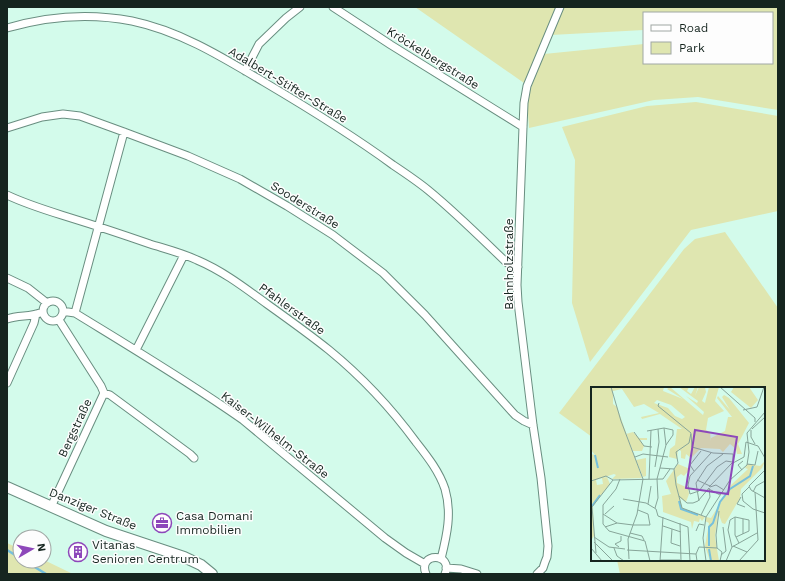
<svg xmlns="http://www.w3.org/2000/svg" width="785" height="581" viewBox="0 0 785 581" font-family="'Work Sans',sans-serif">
  <rect width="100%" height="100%" fill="#d3fbeb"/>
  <!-- green -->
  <path fill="#dfe6b0" d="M415 7H556L524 83Z
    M563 7H778V110L698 97 654 100 529 128 527 98 544 54 644 44V63H772V13H644V30L551 35Z
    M696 102 778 116V211L691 230 590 362 572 303 575 160 562 127 647 106Z
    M725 232 778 308V574H620L617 560H764V388H592V437L559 413 684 249 695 239Z
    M7 543 20 549V561H44V560L73 574H7Z"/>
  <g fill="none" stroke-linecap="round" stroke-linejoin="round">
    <!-- stream -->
    <path stroke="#75c0dd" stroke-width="2.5" d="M7 550 20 558
      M25 561 46 574"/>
    <!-- street casing -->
    <g stroke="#698e80" stroke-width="9">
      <path id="street" d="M333 7 391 45 523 127
        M7 28C48 16 91 13 132 21 180 31 222 57 264 82 308 108 352 135 393 165 405 173 417 181 428 190 455 212 480 237 506 262L512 266 518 267
        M245 71 259 44 286 18 300 7
        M7 128 42 117 63 114 80 116 124 132 188 156 240 179 287 206 333 235 350 248 383 273 425 315 515 415 524 421 533 425
        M7 195C28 205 49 211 71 218 97 226 124 235 150 244 166 249 182 253 197 260 223 271 245 288 267 304 288 319 309 334 329 350 362 377 391 408 416 442 427 456 439 471 445 489 452 513 447 535 441 559
        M7 278 28 288 47 303
        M43 311a10 10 0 1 1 20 0a10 10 0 1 1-20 0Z
        M63 312H68L75 313C132 348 189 382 243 420L385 538 406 553 425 564
        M75 313 124 132
        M7 319C18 315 30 317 40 313
        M136 350 184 255
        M7 383 34 323 36 314
        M104 393 110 395 190 454 194 458
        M51 507 104 393 101 386 59 320
        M446 568 461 569 477 574
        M426 574C417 552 454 552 445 574
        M537 574 543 568 545 562 547 557 548 546 541 478 533 425 518 302 517 285 523 127 524 103 527 86 560 7"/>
    </g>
    <!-- secondary casing -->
    <g stroke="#698e80" stroke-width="12">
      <path id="secondary" d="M7 487 106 531 184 557 201 565 212 574"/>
    </g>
    <!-- street -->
    <use href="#street" stroke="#fff" stroke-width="7"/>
    <!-- secondary -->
    <use href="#secondary" stroke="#fff" stroke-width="10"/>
  </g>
  <!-- icons -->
  <defs>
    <g id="office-ring" transform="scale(1)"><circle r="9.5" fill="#fdfdfd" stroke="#8d47ba" stroke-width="1.5"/><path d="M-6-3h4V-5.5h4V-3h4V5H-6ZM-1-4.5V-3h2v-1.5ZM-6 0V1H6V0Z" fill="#8d47ba"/></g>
    <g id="building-ring" transform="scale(1)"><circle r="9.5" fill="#fdfdfd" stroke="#8d47ba" stroke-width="1.5"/><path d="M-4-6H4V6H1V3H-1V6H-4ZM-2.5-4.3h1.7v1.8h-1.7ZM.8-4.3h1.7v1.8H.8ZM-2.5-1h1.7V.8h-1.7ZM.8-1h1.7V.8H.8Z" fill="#8d47ba"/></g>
  </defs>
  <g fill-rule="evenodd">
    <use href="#office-ring" x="162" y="523"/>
    <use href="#building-ring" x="78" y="552"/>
  </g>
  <g text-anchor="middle" stroke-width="3" stroke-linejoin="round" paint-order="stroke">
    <!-- street labels -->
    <g font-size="12" fill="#15251f" stroke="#fdfdfd">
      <text transform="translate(433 58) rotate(32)" y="4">Kröckelbergstraße</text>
      <text transform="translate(288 85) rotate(31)" y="4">Adalbert-Stifter-Straße</text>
      <text transform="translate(305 205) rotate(32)" y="4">Sooderstraße</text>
      <text transform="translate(509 264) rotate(-90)" y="4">Bahnholzstraße</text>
      <text transform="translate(292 309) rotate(36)" y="4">Pfahlerstraße</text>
      <text transform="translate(75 428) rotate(-65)" y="4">Bergstraße</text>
      <text transform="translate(275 435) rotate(38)" y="4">Kaiser-Wilhelm-Straße</text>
      <text transform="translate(93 509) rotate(22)" y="4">Danziger Straße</text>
    </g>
    <!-- poi labels -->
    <g font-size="12" fill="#15251f" stroke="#fdfdfd" text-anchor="start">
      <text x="176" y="520">Casa Domani<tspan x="176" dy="14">Immobilien</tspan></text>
      <text x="92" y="549">Vitanas<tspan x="92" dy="14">Senioren Centrum</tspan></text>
    </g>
  </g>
  <!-- overview -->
  <g transform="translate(591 387)">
    <rect width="174" height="174" fill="#d3fbeb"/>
    <path d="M0 0H73L72 4 92 12 76 2 79 0 112 28 113 25 95 9 106 16 107 14 88 0H98L96 4 100 7 104 0H107L104 9 108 0H114L115 5 111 14 114 16 118 0H128L124 14 133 24 117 31 115 43 119 45 120 54V51L134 44 137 30H141L126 11 127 9 139 23 131 10 133 8 138 11 158 36 147 57 151 67H146L145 62 139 57 132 65 129 62 110 61 100 71 95 67 94 72 90 71V64L87 62 86 72 78 70 79 62 84 58 86 42H91L69 27 51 32 50 30 68 26 53 17 43 20 31 2 22 4V17L26 20 51 91 21 92 25 88 23 87 5 93 6 98 12 97 11 91 16 90 19 97 2 118 3 149 1 152 0 67 4 68 0 63ZM66 13 80 18 94 30 91 32 84 29 77 21 63 16ZM143 0H158L167 13 160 21 140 5ZM42 45 48 51H56V53H49L53 59 51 64H42L35 47ZM55 71V89L52 90 45 73ZM174 74 171 81 150 102 149 111 134 137 131 136 127 125 124 150 128 174H119L114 159 118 136 114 134 115 130 120 131 140 98 157 82 154 81 157 77 169 79ZM87 77 99 82 93 89 90 87 86 90V96L97 101 98 107 95 115 89 111 91 121 114 130 111 134 109 131 108 135 103 134 101 142 100 135 72 125V122L71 109 80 107 75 94Z" fill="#dfe6b0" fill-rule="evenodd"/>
    <path fill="none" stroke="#75c0dd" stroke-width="2" d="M4 68 7 81M88 114 90 122 107 128M1 119 9 108M118 159V140L122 136 129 115 139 102 159 89 162 79M118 162 120 174"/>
    <path fill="none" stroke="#87a599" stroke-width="1" d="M20 0 30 34 52 92 46 127 37 152 38 172M129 0 164 31V35M68 16 67 19 100 46M152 23 166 20 173 0M161 42 174 30M160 43V50L164 57M56 44 73 41 82 43V48L75 58M43 45 53 59 61 60M100 46 98 56 85 65 87 76 83 82 85 98 91 121 115 130M100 47 101 60 122 66 142 67V75M120 66 99 89 97 98 99 107 108 104 126 80 135 74 141 75M44 70 52 67 77 70M142 76 153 70 155 55 167 59 174 71M156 77 164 78 167 64M64 80 68 55 67 42M69 81 83 82M151 83 147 78 152 74M174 83 158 99 160 103 174 111M103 84 99 78 110 64M29 92 25 102 12 118V137L18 144 54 154 59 174M58 92 60 43M106 93 119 99M0 94 15 89 22 93 72 92 79 82M118 100 141 76M119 100 125 98 133 103M158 100 151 107 152 114 162 122 174 126M118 102 129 108M162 105 165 99 174 94M88 109 96 116H102L107 114 118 101M150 110 146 117 154 120M32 112 55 116 65 122 67 129 97 140 99 174M108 114 105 96 116 79 132 67M57 117 60 99M64 121 67 111 66 92 75 58 73 41M128 124 125 148 126 161 131 165 129 174M12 127 26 136M14 127 23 119M110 128 119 110 118 101M144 130V148L148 156M152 132V147M89 136 90 174M42 138H59L57 127 47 123M72 139 90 145M14 140 26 136 42 138M81 142 80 156 89 159M105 144 108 137 113 138M39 146 51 149 53 153M3 150 18 160 34 162M3 155 22 174M142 159 156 165M28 160 24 157 30 154V149M141 160 137 143 139 133 144 130 158 133V144L145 150M0 161 11 174M23 161 26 169 33 174M36 163 105 167M5 166 1 120 22 93M130 168 135 164 132 140M69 173H89M69 174 72 130M106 174 105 167 108 160 126 161M115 174 112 151 115 130 139 93 156 78 158 65 156 46 174 25M135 174 141 160 166 146M148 174 167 153 164 105"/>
    <path fill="#8d47ba" fill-opacity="0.15" stroke="#8d47ba" stroke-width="2" d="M104 43 146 50 137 107 95 101Z"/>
    <rect width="174" height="174" fill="none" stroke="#15251f" stroke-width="2"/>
  </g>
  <!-- border -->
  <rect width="785" height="581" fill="none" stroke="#15251f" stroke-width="16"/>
  <!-- legend -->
  <rect x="643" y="12" width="130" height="52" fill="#fdfdfd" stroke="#a0a7a4"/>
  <rect x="651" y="25" width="20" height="6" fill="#ffffff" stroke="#a0a7a4"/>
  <text x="679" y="32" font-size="12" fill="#15251f">Road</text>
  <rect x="651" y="42" width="20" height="12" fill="#dfe6b0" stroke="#a0a7a4"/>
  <text x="679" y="52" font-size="12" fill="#15251f">Park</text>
  <!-- north arrow -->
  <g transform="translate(32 549) rotate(81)"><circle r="19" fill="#fdfdfd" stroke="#a0a7a4"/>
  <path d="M0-3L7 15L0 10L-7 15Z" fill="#8d47ba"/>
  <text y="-6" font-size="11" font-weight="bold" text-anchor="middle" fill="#15251f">N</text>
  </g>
</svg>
